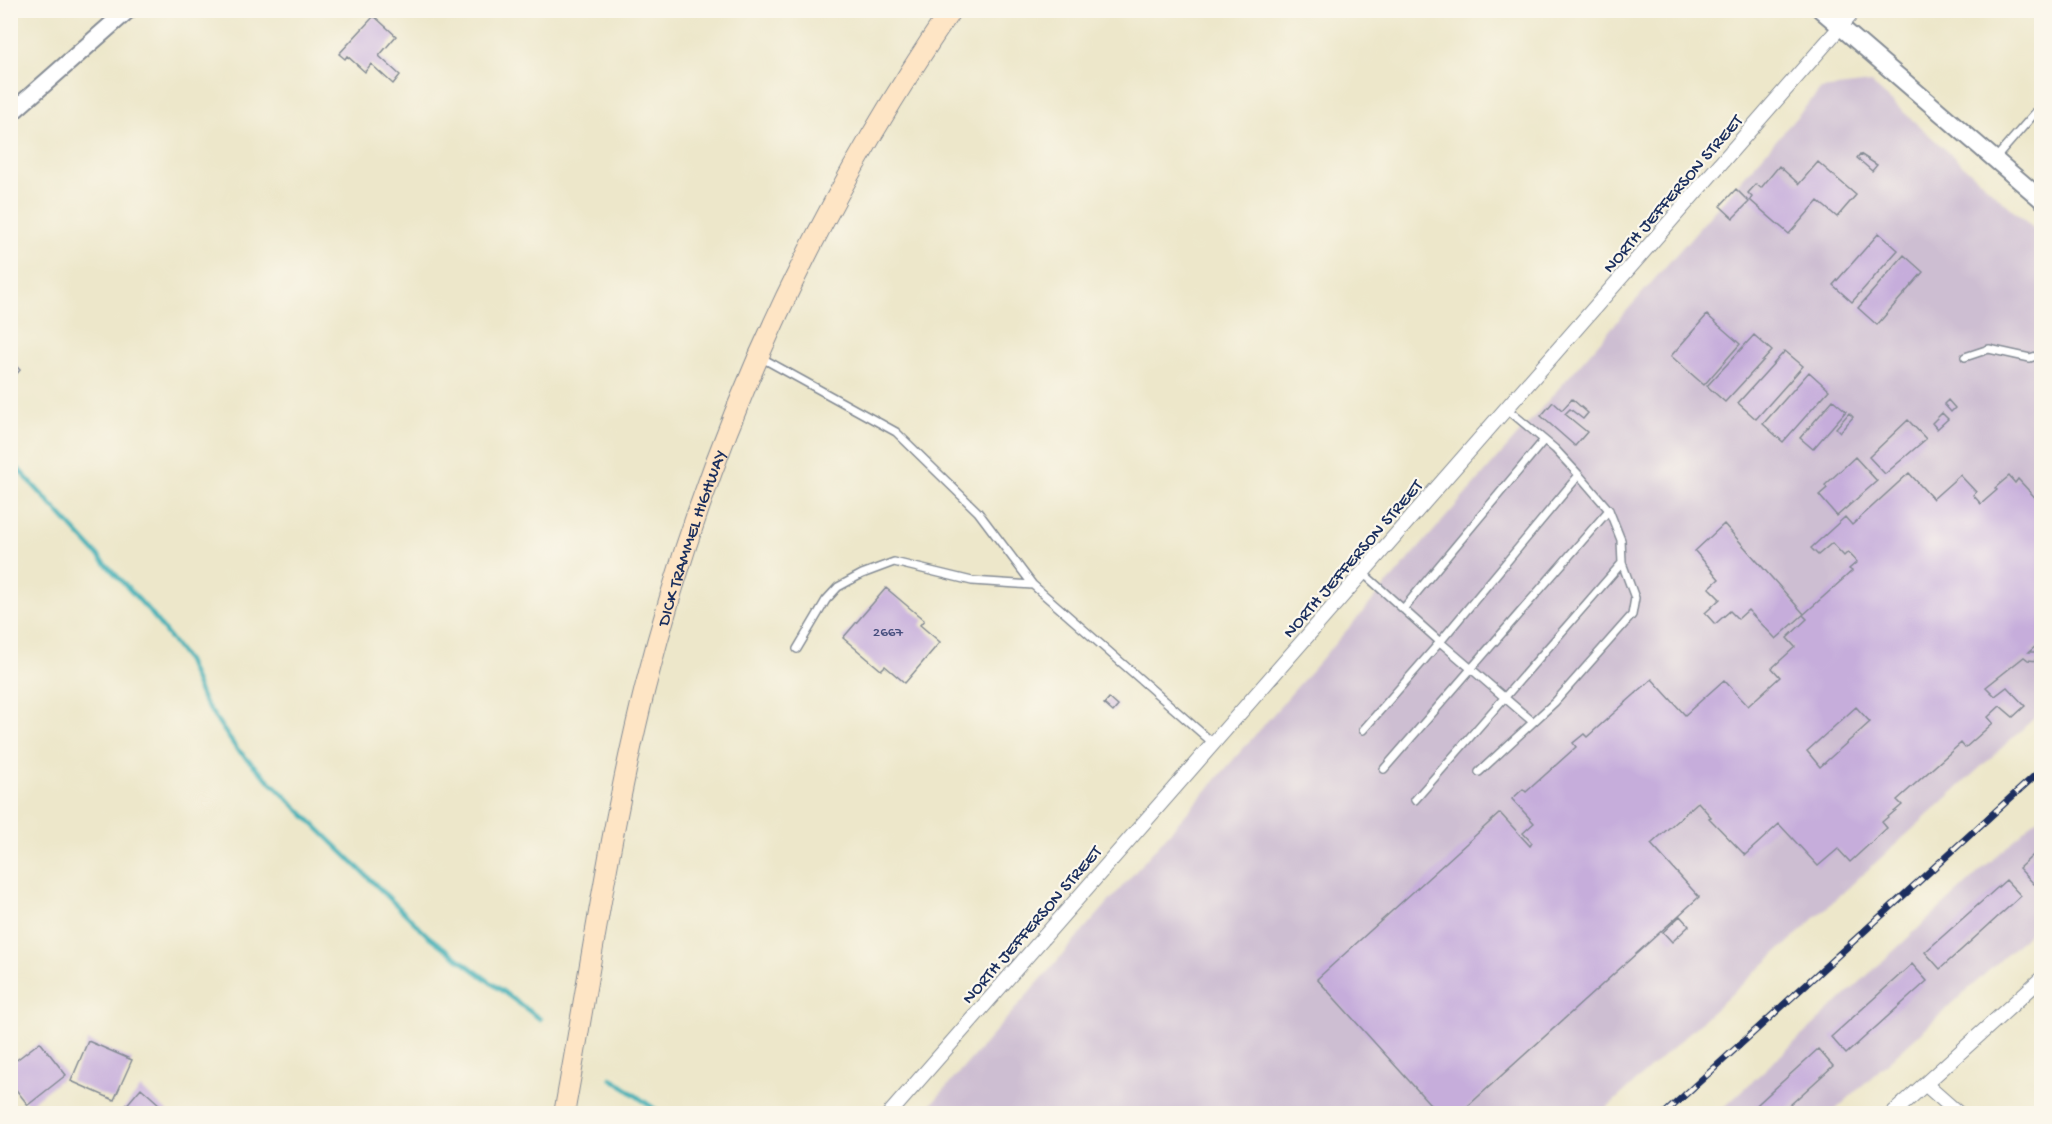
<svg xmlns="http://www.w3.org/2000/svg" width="2052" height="1124" viewBox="0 0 2052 1124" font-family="'Gochi Hand',sans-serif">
  <rect width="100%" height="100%" fill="#fbf7ec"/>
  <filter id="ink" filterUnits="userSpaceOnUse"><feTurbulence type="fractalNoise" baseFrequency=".0167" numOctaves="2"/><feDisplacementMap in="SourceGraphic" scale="12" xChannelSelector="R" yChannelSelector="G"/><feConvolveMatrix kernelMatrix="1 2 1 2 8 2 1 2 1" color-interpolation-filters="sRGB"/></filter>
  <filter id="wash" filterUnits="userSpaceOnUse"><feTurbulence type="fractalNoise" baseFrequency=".008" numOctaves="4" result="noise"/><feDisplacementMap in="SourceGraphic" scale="24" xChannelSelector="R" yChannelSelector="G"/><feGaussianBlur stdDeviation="1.35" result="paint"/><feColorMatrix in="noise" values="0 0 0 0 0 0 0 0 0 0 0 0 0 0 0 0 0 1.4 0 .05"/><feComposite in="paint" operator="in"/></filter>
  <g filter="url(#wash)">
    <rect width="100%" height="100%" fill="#ede7ca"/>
    <!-- industrial -->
    <path fill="#cdbed2" d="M1871 83 2041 235V712L1601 1113 923 1114 1821 89Z
      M2041 815V923L1832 1113 1717 1114Z"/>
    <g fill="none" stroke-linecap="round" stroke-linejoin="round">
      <!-- stream -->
      <path stroke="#3eafb6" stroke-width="4.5" d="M10 460 151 613 187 661 203 700 236 748 428 936 540 1019
        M611 1078 662 1114"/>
    </g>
    <g id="blocks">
      <!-- building -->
      <path fill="#c6addb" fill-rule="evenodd" d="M374 16 396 36 379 56 400 75 393 84 371 64 365 72 347 56 345 59 339 54Z
        M1860 154 1877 165 1872 171 1857 158Z
        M1818 162 1856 195 1837 217 1818 201 1789 234 1750 200 1752 197 1748 193 1756 184 1761 188 1779 166 1799 184Z
        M1736 189 1749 202 1733 218 1720 206Z
        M1879 233 1898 250 1852 302 1833 285Z
        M1904 255 1923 272 1877 325 1858 308Z
        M1707 315 1740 344 1704 385 1671 356Z
        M1754 335 1772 351 1725 402 1707 386Z
        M1785 351 1803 366 1756 419 1738 403Z
        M10 360 20 370 14 377 10 374Z
        M1809 372 1829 390 1783 442 1763 424Z
        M1572 399 1588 413 1583 419 1570 409 1565 414 1587 432 1575 446 1541 416 1553 402 1562 410Z
        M1833 400 1846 411 1813 449 1800 438Z
        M1948 400 1955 408 1951 412 1944 404Z
        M1849 413 1853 417 1840 432 1836 428Z
        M1942 413 1948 419 1937 429 1932 423Z
        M1908 420 1926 439 1885 474 1869 457Z
        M1855 457 1877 481 1837 516 1819 495 1827 488 1825 485Z
        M1909 473 1933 499 1960 475 1976 492 1973 495 1981 504 1997 490 1995 488 2009 476 2015 483 2018 479 2042 505V641L2029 652H2037V661L2028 660 2024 657 1986 687 1995 696 2007 687 2025 706 2013 717 2000 706 1988 717 1993 723 1965 748 1961 743 1897 800 1902 805 1882 822 1887 828 1850 862 1838 849 1818 866 1779 824 1745 855 1709 818 1711 817 1698 802 1651 844 1699 897 1459 1114H1439L1317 979 1500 813 1530 846 1532 843 1523 833 1534 823 1512 799 1523 789 1526 792 1576 747 1573 743 1584 734 1587 737 1652 679 1685 715 1724 680 1748 706 1780 677 1772 668 1795 647 1787 638 1807 619 1803 615 1852 571 1849 569 1857 562 1848 552 1844 556 1832 543 1818 555 1811 548 1845 517 1852 525ZM1856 707 1870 722 1820 767 1807 751Z
        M1724 524 1804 614 1776 639 1748 610 1738 619 1730 611 1715 624 1705 613 1720 599 1709 588 1719 579 1695 551Z
        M886 588 924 620 920 625 940 642 905 683 885 666 881 670 843 638Z
        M1109 698 1118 706 1113 712 1104 704Z
        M2042 847V877L2034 884 2019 868Z
        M2006 880 2021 896 1940 969 1925 952Z
        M1680 916 1689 926 1672 942 1663 932Z
        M1912 964 1927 981 1846 1054 1831 1037Z
        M88 1041 132 1060 114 1100 71 1081Z
        M40 1042 66 1075 28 1105 10 1082V1065Z
        M1818 1049 1833 1066 1780 1114H1747Z
        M141 1088 170 1114H119Z"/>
    </g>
  </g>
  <g filter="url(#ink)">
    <use href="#blocks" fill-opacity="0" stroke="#848b94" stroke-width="1.5"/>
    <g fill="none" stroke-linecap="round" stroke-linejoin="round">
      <!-- service casing -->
      <g stroke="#848b94" stroke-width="10">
        <path id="service" d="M1995 159 2042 105
          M760 357 896 432 978 512 1033 585
          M1965 357 1989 349 2030 358 2042 354
          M1363 573 1440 642 1579 475 1555 449 1507 409
          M1403 609 1544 440
          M797 649 826 600 838 587 862 574 894 562 972 581 1033 585 1213 743
          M1363 730 1440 642 1533 722
          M1384 769 1609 510
          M1479 772 1555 702 1632 615 1635 598 1622 563 1621 540 1609 510 1579 475
          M1415 800 1622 563"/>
      </g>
      <!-- minor casing -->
      <g stroke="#848b94" stroke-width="16">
        <path id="minor" d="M1925 1084 1959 1114
          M889 1114 1855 10
          M1892 1114 2042 978"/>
      </g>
      <!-- tertiary casing -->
      <g stroke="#848b94" stroke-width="20">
        <path id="tertiary" d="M1821 10 2042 200
          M10 114 128 10"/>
      </g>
      <!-- secondary casing -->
      <g stroke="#848b94" stroke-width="22">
        <g id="secondary">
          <path id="s1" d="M564 1114C590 972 610 828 645 688 706 446 810 217 951 10"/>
        </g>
      </g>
      <!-- service -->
      <use href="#service" stroke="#fff" stroke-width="7"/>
      <!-- minor -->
      <use href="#minor" stroke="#fff" stroke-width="14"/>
      <!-- tertiary -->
      <use href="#tertiary" stroke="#fff" stroke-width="16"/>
      <!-- secondary -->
      <use href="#secondary" stroke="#fee5c5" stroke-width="20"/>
      <!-- rail casing -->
      <g stroke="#1b2f5e" stroke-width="7">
        <path id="rail" d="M1664 1114 2042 769"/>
      </g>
      <!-- rail -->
      <use href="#rail" stroke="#fbf7ec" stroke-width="4.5" stroke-dasharray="14" stroke-linecap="butt"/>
    </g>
  </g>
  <g text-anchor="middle" stroke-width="4.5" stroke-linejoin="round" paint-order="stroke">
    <!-- number labels -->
    <g font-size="15" fill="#464e7d">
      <text x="888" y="636">2667</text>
    </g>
    <!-- street labels -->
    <g font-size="18" fill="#1b2f5e" stroke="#fbf7ec">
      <text transform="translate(1672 193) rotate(-49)" y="6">NORTH JEFFERSON STREET</text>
      <text dy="6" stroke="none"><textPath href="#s1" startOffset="591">DICK TRAMMEL HIGHWAY</textPath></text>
      <text transform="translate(1352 558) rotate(-49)" y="6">NORTH JEFFERSON STREET</text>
      <text transform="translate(1031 924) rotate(-49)" y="6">NORTH JEFFERSON STREET</text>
    </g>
  </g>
  <!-- margin -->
  <rect width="2052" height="1124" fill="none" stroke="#fbf7ec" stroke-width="36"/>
</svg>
